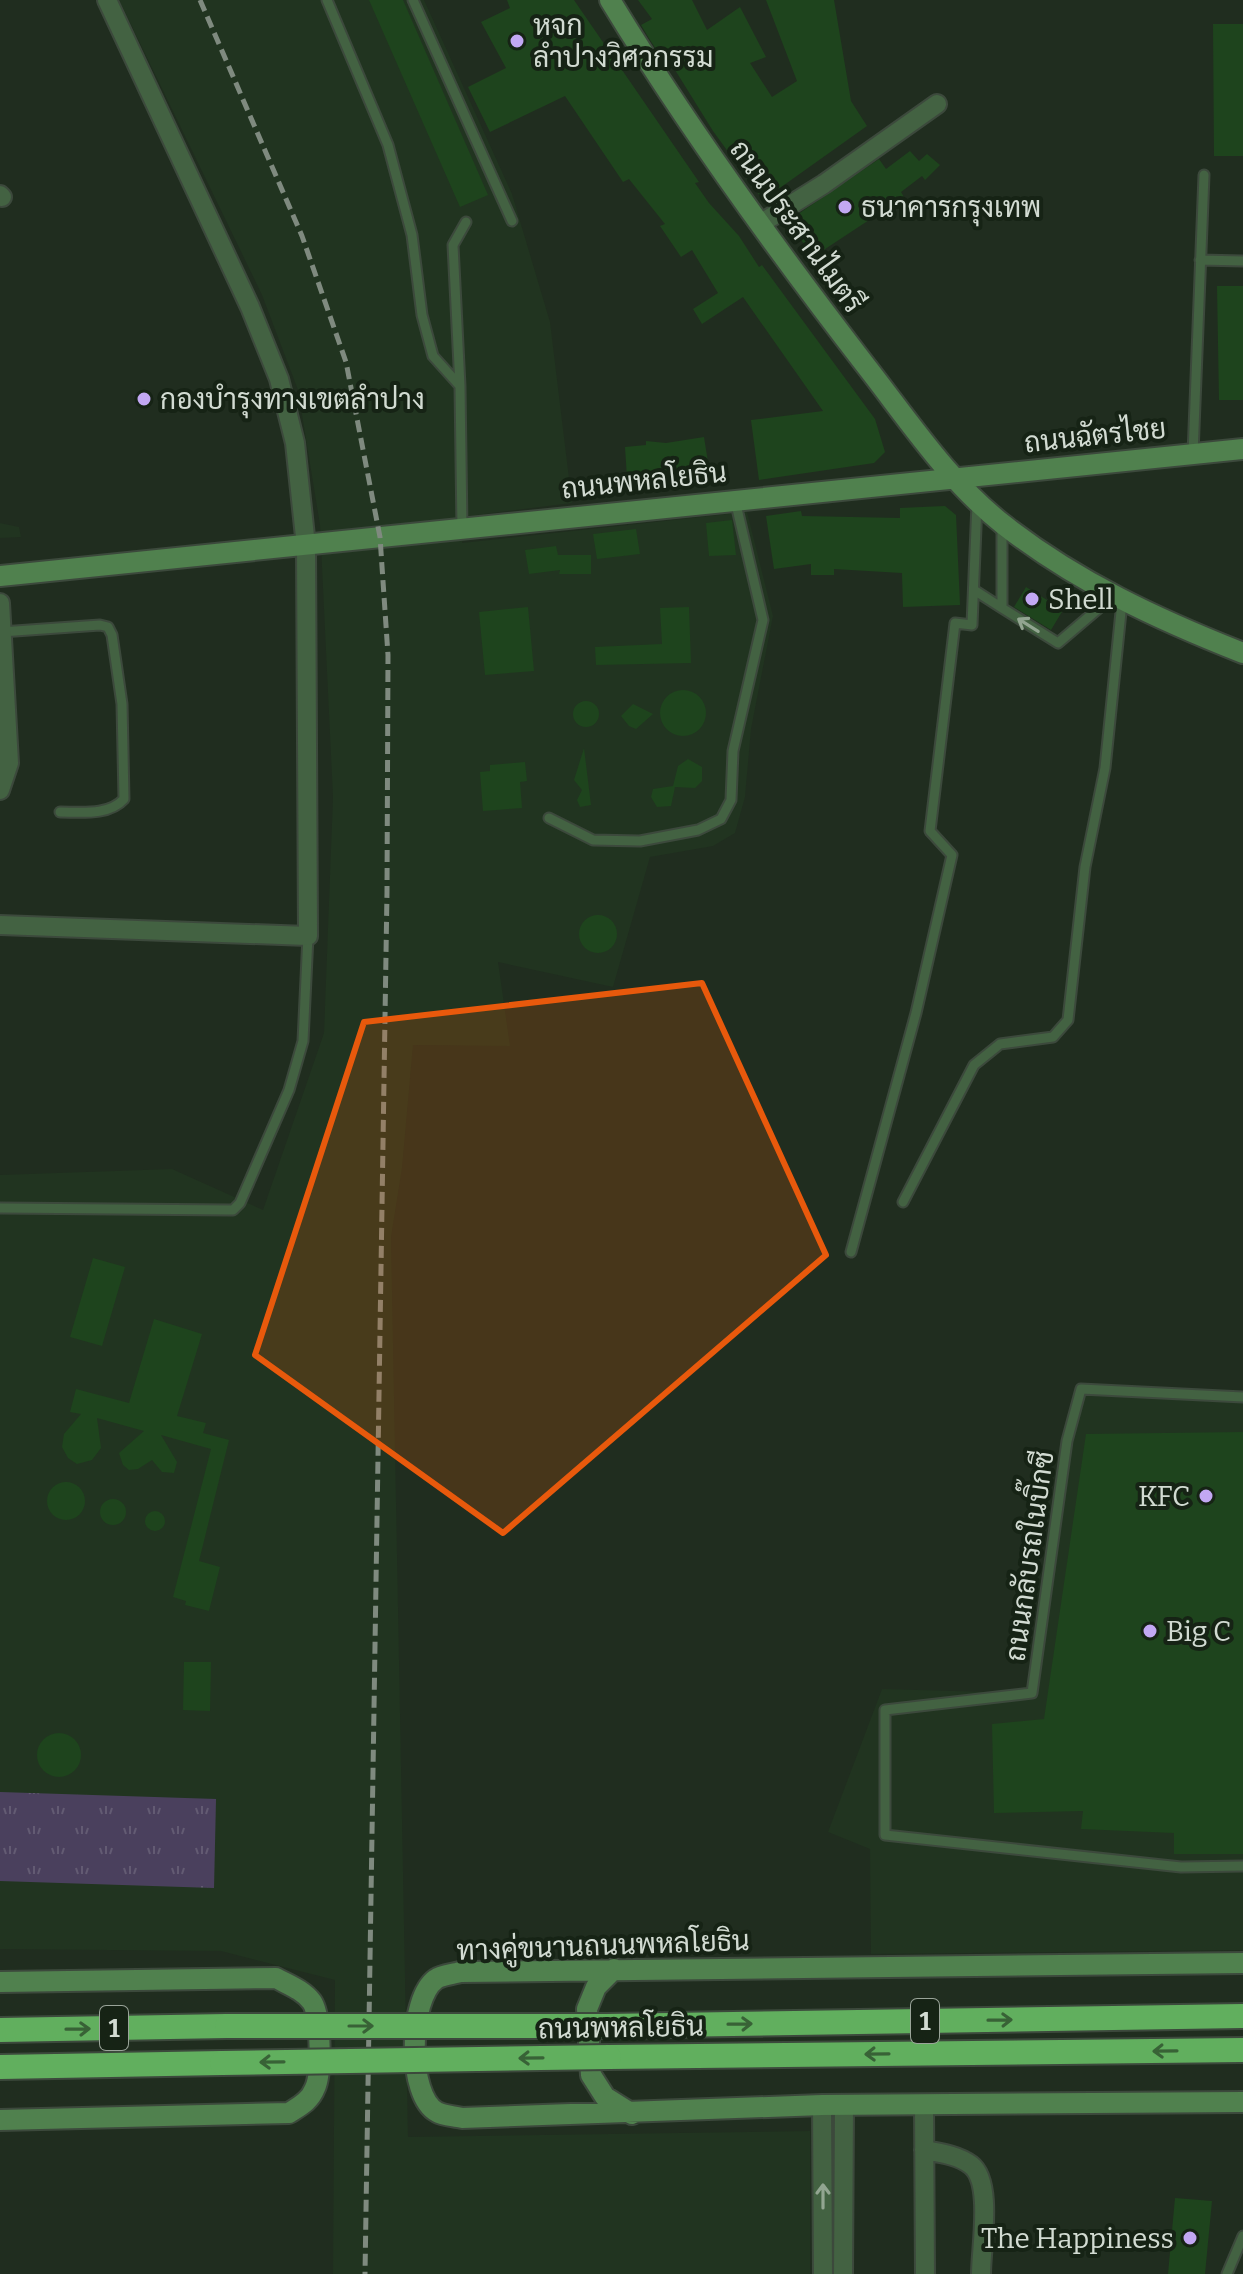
<svg xmlns="http://www.w3.org/2000/svg" width="1243" height="2274" viewBox="0 0 1243 2274" font-family="Bitter,Sarabun,serif">
  <defs>
    <pattern id="grass-tufts" width="24" height="20" patternUnits="userSpaceOnUse" patternTransform="scale(2)"><rect width="24" height="20" fill="#4a405d"/><path d="M3 7l-1-3M5 7V3M7 7l1-3M15 17l-1-3M17 17v-4M19 17l1-3" fill="none" stroke="#635b73"/></pattern>
  </defs>
  <rect width="100%" height="100%" fill="#202d1f"/>
  <!-- built -->
  <path fill="#213420" d="M119 0H424L512 194 550 322 572 503 468 516 462 543 747 512 773 616 751 729 745 797 735 833 713 846 650 857 613 987 498 962 510 1046 413 1045 402 1168 391 1237 408 2137 810 2131V2274H333L335 1980 221 1951 0 1949V1175L172 1169 263 1210 324 1033 333 797 320 525 298 390 262 295Z
    M0 523 19 527 21 537 0 538Z
    M1081 1389 1243 1397V1950L871 1954 870 1849 828 1832 882 1689 1032 1693 1067 1441Z"/>
  <!-- grass -->
  <path fill="url(#grass-tufts)" d="M0 1792 216 1799 214 1888 0 1881Z"/>
  <!-- building -->
  <path fill="#1e441d" d="M369 0H403L488 195 460 207Z
    M507 0H574L699 182 695 183 709 203 739 236 759 267 762 265 875 419 885 452 874 463 759 480 751 420 823 411 743 297 702 324 693 309 718 293 692 250 681 257 660 226 665 224 629 179 623 182 565 96 490 132 468 87 506 68 481 22 510 8Z
    M638 0H692L707 30 740 7 766 57 750 63 772 97 797 81 766 0H834L851 101 867 126 763 200 713 131 662 49 658 52 650 40 641 25 652 19Z
    M1213 24H1243V156H1214Z
    M910 151 919 161 927 154 940 165 925 180 922 176 901 192 904 197 813 257 788 221 879 159 886 169Z
    M1217 286H1243V400H1219Z
    M704 437 711 481 649 487V491L628 493 625 447 646 445V441L666 443Z
    M945 506 956 515 960 605 903 607 902 573 834 569V575H811V564L774 569 766 516 801 511 802 516 900 518V508Z
    M732 520 736 555 709 556 706 523Z
    M636 529 640 554 597 559 593 534Z
    M556 546 558 555H591V574H559L560 570 529 574 525 550Z
    M1026 587 1063 610 1051 630 1014 607Z
    M528 607 534 671 485 675 479 612Z
    M689 607 691 663 596 665 595 647 662 644 660 608Z
    M660 713a23 23 0 1 1 46 0a23 23 0 1 1-46 0Z
    M573 714a13 13 0 1 1 26 0a13 13 0 1 1-26 0Z
    M633 704 653 714 636 729 629 726 621 716Z
    M584 748 591 805 580 807 577 800 582 790 574 780Z
    M688 759 702 767V781L695 788 675 787 671 806 657 807 651 797 653 789 673 786 678 766Z
    M525 762 527 781 520 782 522 808 483 811 480 772 490 771V765Z
    M579 934a19 19 0 1 1 38 0a19 19 0 1 1-38 0Z
    M93 1258 125 1267 102 1346 70 1337Z
    M154 1319 202 1334 177 1416 206 1423 203 1433 229 1440 199 1561 220 1567 209 1611 185 1605 186 1601 173 1597 211 1449 161 1435 177 1462 174 1473 162 1472 152 1460 138 1469 129 1470 123 1465 119 1453 144 1431 97 1418 101 1448 92 1460 77 1464 68 1458 62 1447 64 1434 81 1414 70 1412 76 1389 129 1403Z
    M1243 1432V1854H1174V1833L1081 1829 1083 1811 994 1813 992 1724 1044 1719 1086 1434Z
    M47 1501a19 19 0 1 1 38 0a19 19 0 1 1-38 0Z
    M100 1512a13 13 0 1 1 26 0a13 13 0 1 1-26 0Z
    M145 1521a10 10 0 1 1 20 0a10 10 0 1 1-20 0Z
    M184 1662H211L210 1711 183 1710Z
    M37 1755a22 22 0 1 1 44 0a22 22 0 1 1-44 0Z
    M1175 2198 1212 2201 1205 2274H1168Z"/>
  <g fill="none" stroke-linecap="round" stroke-linejoin="round">
    <!-- lane casing -->
    <g stroke="#3c493c" stroke-width="13">
      <path id="lane" d="M327 0 388 145 412 235 422 315 433 356 460 386 462 529
        M413 0 512 221
        M1200 260 1243 261
        M460 386 453 245 466 222
        M1193 454 1204 175
        M1002 524V608L1058 643 1112 597
        M974 590 1002 608
        M1 632 100 625 108 627 112 635 122 704 124 799C109 816 80 812 60 812
        M549 818 593 840 640 841 698 830 721 819 731 800 733 751 763 620 735 500
        M903 1202 974 1065 1000 1044 1053 1037 1068 1020 1085 867 1105 768 1122 602
        M0 1208 233 1210 240 1203 289 1090 303 1041 308 936
        M851 1252 916 1013 952 855 930 831 955 623 972 625 977 503
        M1243 1397 1081 1389 1067 1441 1032 1693 885 1710V1835L1181 1867 1243 1866
        M1227 2274 1243 2236"/>
    </g>
    <!-- street casing -->
    <g stroke="#3c493c" stroke-width="22">
      <path id="street" d="M0 195 2 197
        M760 224 824 184 937 104
        M0 603 9 763 0 790
        M0 925 308 936 306 546 295 443 279 379 250 307 107 0
        M822 2105 823 2274
        M924 2105 925 2274
        M924 2150C940 2153 958 2155 971 2165 993 2182 981 2247 981 2274
        M843 2274 844 2106"/>
    </g>
    <!-- secondary casing -->
    <g stroke="#3c493c" stroke-width="24">
      <path id="secondary" d="M610 0C687 127 775 248 866 366 909 421 949 482 1004 525 1077 582 1157 619 1243 653
        M0 576 1243 449
        M1243 1963 460 1972C454 1974 442 1975 436 1979 408 1999 407 2096 437 2112 444 2116 455 2116 462 2118L822 2105 1243 2102
        M614 1969 596 1987 587 2009 591 2075 605 2097 632 2114
        M0 1982 276 1978C289 1985 303 1990 312 2002 321 2015 322 2073 315 2088 310 2101 300 2106 289 2113L0 2120"/>
    </g>
    <!-- highway casing -->
    <g stroke="#3c493c" stroke-width="28">
      <path id="highway" d="M606 2026 1243 2016
        M0 2030 227 2026
        M609 2057 1243 2050
        M0 2067 222 2063"/>
    </g>
    <!-- lane -->
    <use href="#lane" stroke="#436242" stroke-width="9"/>
    <!-- street -->
    <use href="#street" stroke="#436242" stroke-width="18"/>
    <!-- secondary -->
    <use href="#secondary" stroke="#50814e" stroke-width="20"/>
    <!-- highway -->
    <use href="#highway" stroke="#61af5e" stroke-width="24"/>
    <!-- rail -->
    <path stroke="#7f8a7f" stroke-width="5" stroke-dasharray="12 6" stroke-linecap="butt" d="M200 0 302 236 346 362 380 537 388 655 387 892 365 2274"/>
    <!-- highway-bridge casing -->
    <g stroke="#3c493c" stroke-width="28" stroke-linecap="butt">
      <path id="highway-bridge" d="M227 2026H606
        M222 2063 609 2057"/>
    </g>
    <!-- highway-bridge -->
    <use href="#highway-bridge" stroke="#61af5e" stroke-width="24"/>
  </g>
  <!-- one-way arrows -->
  <defs><path id="oneway-shaft" d="M-6 0H5M1.5-3L5.5 0L1.5 3" fill="none" stroke-width="1.6" stroke-linecap="round" stroke-linejoin="round" transform="scale(2)"/></defs>
  <g stroke="#92a591">
    <use href="#oneway-shaft" transform="translate(1028 625) rotate(-148)"/>
    <use href="#oneway-shaft" transform="translate(823 2196) rotate(-90)"/>
  </g>
  <g stroke="#386236">
    <use href="#oneway-shaft" transform="translate(1000 2020) rotate(-1)"/>
    <use href="#oneway-shaft" transform="translate(740 2024) rotate(-1)"/>
    <use href="#oneway-shaft" transform="translate(361 2026)"/>
    <use href="#oneway-shaft" transform="translate(78 2029) rotate(-1)"/>
    <use href="#oneway-shaft" transform="translate(1165 2051) rotate(179)"/>
    <use href="#oneway-shaft" transform="translate(877 2054) rotate(179)"/>
    <use href="#oneway-shaft" transform="translate(531 2058) rotate(179)"/>
    <use href="#oneway-shaft" transform="translate(272 2062) rotate(179)"/>
  </g>
  <!-- marked area -->
  <path fill="#e8590c" fill-opacity="0.2" stroke="#e8590c" stroke-width="6" stroke-linejoin="round" d="M702 983 826 1255 503 1533 255 1355 364 1022Z"/>
  <!-- markers -->
  <g fill="#c2a8f3" stroke="#162315" stroke-width="3">
    <circle cx="517" cy="41" r="8"/>
    <circle cx="845" cy="207" r="8"/>
    <circle cx="144" cy="399" r="8"/>
    <circle cx="1032" cy="599" r="8"/>
    <circle cx="1206" cy="1496" r="8"/>
    <circle cx="1150" cy="1631" r="8"/>
    <circle cx="1190" cy="2238" r="8"/>
  </g>
  <g text-anchor="middle" stroke-width="8" stroke-linejoin="round" paint-order="stroke">
    <!-- shield labels -->
    <g fill="#162315" stroke="#9aa499" stroke-width="2">
      <rect x="911" y="1999" width="28" height="44" rx="6"/>
      <rect x="100" y="2006" width="28" height="44" rx="6"/>
    </g>
    <g font-size="26" font-weight="bold" fill="#d2dbd2">
      <text x="925" y="2030">1</text>
      <text x="114" y="2037">1</text>
    </g>
    <!-- poi labels -->
    <g font-size="28" fill="#d2dbd2" stroke="#162315" text-anchor="start">
      <text x="533" y="35">หจก<tspan x="533" dy="32">ลำปางวิศวกรรม</tspan></text>
      <text x="861" y="217">ธนาคารกรุงเทพ</text>
      <text x="160" y="409">กองบำรุงทางเขตลำปาง</text>
      <text x="1048" y="609">Shell</text>
      <text x="1190" y="1506" text-anchor="end">KFC</text>
      <text x="1166" y="1641">Big C</text>
      <text x="1174" y="2248" text-anchor="end">The Happiness</text>
    </g>
    <!-- street labels -->
    <g font-size="28" fill="#d2dbd2" stroke="#162315">
      <text transform="translate(797 226) rotate(54)" y="10">ถนนประสานไมตรี</text>
      <text transform="translate(1095 435) rotate(-6)" y="10">ถนนฉัตรไชย</text>
      <text transform="translate(644 480) rotate(-6)" y="10">ถนนพหลโยธิน</text>
      <text transform="translate(1029 1556) rotate(-82)" y="10">ถนนกลับรถในบิ๊กซี</text>
      <text transform="translate(603 1945) rotate(-2)" y="10">ทางคู่ขนานถนนพหลโยธิน</text>
      <text transform="translate(621 2027) rotate(-1)" y="10">ถนนพหลโยธิน</text>
    </g>
  </g>
</svg>
